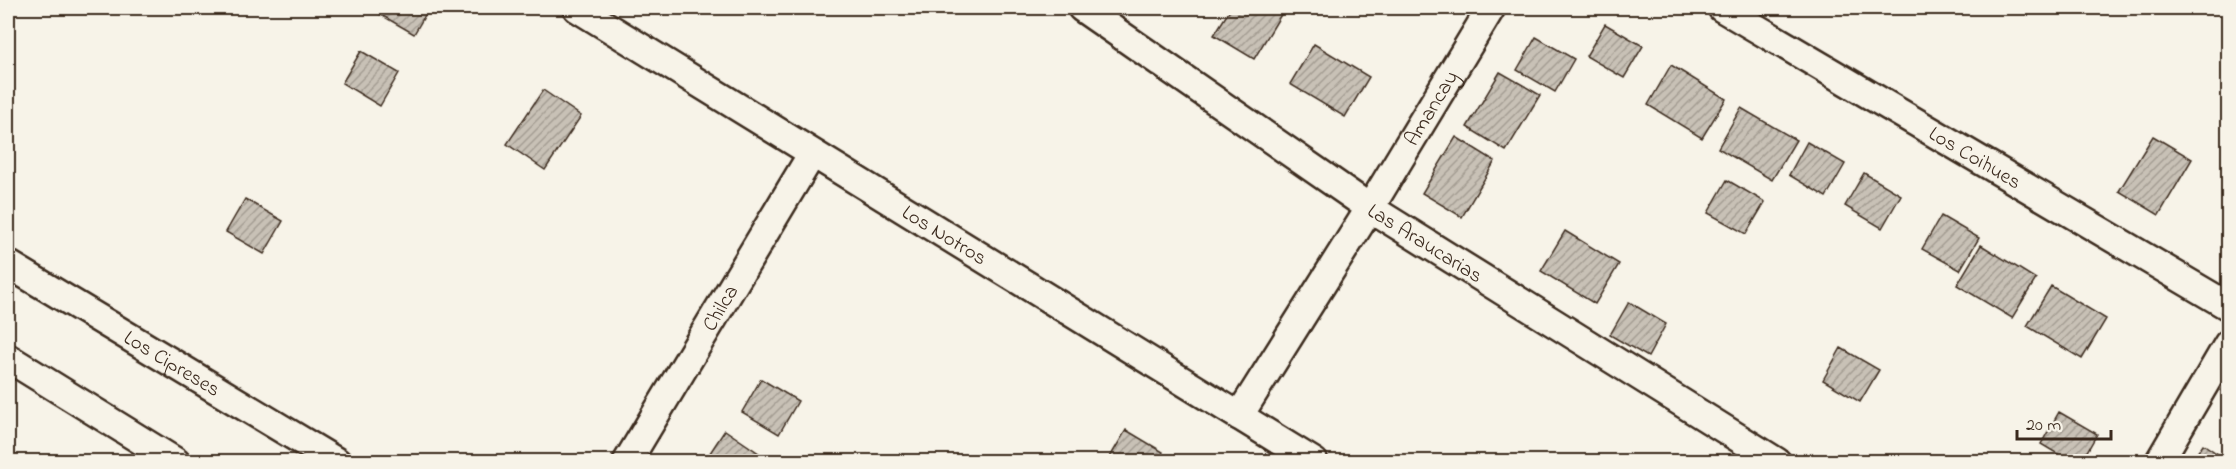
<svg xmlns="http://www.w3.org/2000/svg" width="2236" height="469" viewBox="0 0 2236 469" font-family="'Indie Flower',sans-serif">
  <defs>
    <pattern id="building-hatch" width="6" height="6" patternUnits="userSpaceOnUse" patternTransform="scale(1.5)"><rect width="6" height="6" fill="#c8c1b6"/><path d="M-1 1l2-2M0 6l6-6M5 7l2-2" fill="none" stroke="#a49d93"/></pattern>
  </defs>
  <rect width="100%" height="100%" fill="#f7f3e8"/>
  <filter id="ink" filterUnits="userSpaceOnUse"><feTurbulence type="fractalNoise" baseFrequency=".0167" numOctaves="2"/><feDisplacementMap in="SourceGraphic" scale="12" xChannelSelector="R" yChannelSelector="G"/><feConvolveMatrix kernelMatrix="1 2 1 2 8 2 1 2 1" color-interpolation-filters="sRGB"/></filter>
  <g filter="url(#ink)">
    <!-- building -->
    <path fill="url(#building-hatch)" stroke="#3b2a1e" stroke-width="1.5" d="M379 8H429L414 34 376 12Z
      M1231 8H1285L1254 59 1214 35Z
      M1605 24 1643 46 1624 78 1586 56Z
      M1536 37 1574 59 1555 92 1517 70Z
      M1314 44 1369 77 1345 117 1290 84Z
      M361 51 399 73 380 106 342 83Z
      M1671 65 1726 99 1702 138 1648 105Z
      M1500 72 1540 95 1506 151 1467 127Z
      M543 90 581 116 545 170 507 144Z
      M1741 108 1796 140 1772 180 1718 148Z
      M2153 136 2192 159 2159 215 2119 191Z
      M1456 137 1495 161 1462 217 1422 193Z
      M1807 142 1845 164 1826 197 1789 175Z
      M1864 173 1901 195 1882 228 1845 206Z
      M1727 180 1765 202 1746 234 1708 213Z
      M245 199 283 221 264 254 226 232Z
      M1941 216 1979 238 1960 270 1922 249Z
      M1565 231 1619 264 1595 304 1541 271Z
      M1981 245 2036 279 2012 318 1957 285Z
      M2051 286 2106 319 2082 359 2027 326Z
      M1629 302 1666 324 1648 357 1610 335Z
      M1841 348 1879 370 1860 402 1823 380Z
      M761 379 798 401 779 434 742 412Z
      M2059 412 2097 434 2081 462H2071L2041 444Z
      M725 430 763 456 759 462H704Z
      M1126 430 1163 452 1158 462H1107Z
      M2203 444 2228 461V462H2191Z"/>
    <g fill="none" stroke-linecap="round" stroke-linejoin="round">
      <!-- minor casing -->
      <g stroke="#3b2a1e" stroke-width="32">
        <g id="minor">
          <path id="s1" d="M577 8 1314 462"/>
          <path id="s2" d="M1082 8 1370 208 1777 462"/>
          <path id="s3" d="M1722 8 2228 306"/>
          <path id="s4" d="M8 264 337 462"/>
          <path d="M8 358 176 462"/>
          <path id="s5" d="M1239 416 1370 208 1491 8"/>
          <path id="s6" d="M627 462 812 154"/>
          <path d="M2159 462 2228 344"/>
        </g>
      </g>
      <!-- minor -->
      <use href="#minor" stroke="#f7f3e8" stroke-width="27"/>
    </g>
  </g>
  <g text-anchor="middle" stroke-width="4.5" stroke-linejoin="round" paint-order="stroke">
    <!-- street labels -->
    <g font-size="21" fill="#3b2a1e" stroke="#f7f3e8">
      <text dy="7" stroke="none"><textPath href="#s5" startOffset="363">Amancay</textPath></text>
      <text dy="7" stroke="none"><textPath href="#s3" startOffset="294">Los Coihues</textPath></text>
      <text dy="7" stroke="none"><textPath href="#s1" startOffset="432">Los Notros</textPath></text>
      <text dy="7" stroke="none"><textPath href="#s2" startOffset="416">Las Araucarias</textPath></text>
      <text dy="7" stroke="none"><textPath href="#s6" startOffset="180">Chilca</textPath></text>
      <text dy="7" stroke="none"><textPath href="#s4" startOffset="192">Los Cipreses</textPath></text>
    </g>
  </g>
  <!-- margin -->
  <rect width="2236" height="469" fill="none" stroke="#f7f3e8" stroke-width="30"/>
  <rect x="15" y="15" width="2206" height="439" fill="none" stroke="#3b2a1e" stroke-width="2" filter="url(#ink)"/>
  <!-- scale -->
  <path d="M2017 430v9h94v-9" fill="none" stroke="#3b2a1e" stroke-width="3"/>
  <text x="2026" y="430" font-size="18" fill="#3b2a1e" stroke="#f7f3e8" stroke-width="4.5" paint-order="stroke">20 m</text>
</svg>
